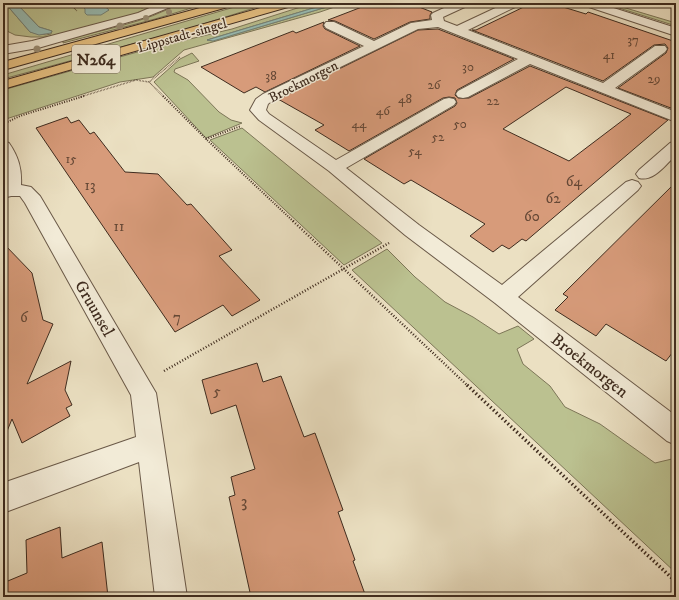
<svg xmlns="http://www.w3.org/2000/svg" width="679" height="600" viewBox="0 0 679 600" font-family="'IM FELL DW Pica',serif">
  <rect width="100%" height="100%" fill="#ebe0c2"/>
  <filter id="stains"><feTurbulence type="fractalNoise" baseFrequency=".005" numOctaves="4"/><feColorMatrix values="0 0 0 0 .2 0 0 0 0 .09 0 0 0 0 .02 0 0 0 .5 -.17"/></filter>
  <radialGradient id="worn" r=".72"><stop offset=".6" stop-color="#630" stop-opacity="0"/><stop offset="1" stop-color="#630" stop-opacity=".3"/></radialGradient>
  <!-- green -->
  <path fill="#bbc190" stroke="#7d7658" d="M3 3H5L30 32 46 35 51 34 52 31 39 27 16 3H80L85 9 109 10 101 3H149L139 7 142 8 154 3H163L133 15 50 37H31L15 35 3 29Z
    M180 3H208L155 19 63 43V40C102 30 145 23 180 3Z
    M248 3H270L184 30 3 79V75Z
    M313 3H330L207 40 213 41 340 3H346L320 12 184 50 153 77 120 82 3 120V90L148 49 232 29Z
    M603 3H609L676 23V26Z
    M192 53 199 61 175 69 174 72 188 80 219 112 231 120 242 123 206 138 154 82 180 59Z
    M242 128 382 243 344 265 210 140Z
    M387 249 415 277 445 302 473 317 499 334 518 326 534 339 517 349 523 364 550 386 565 407 600 424 655 463 676 458V573L352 270Z"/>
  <!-- water -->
  <path fill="#98bdb5" stroke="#748379" d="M5 3H16L39 27 52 31 51 33 39 35 30 32Z
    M80 3H101L109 10 101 15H87L85 13V9Z
    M330 3H340L213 41 207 40Z"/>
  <!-- building -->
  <path fill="#d79b7a" stroke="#3f2c1f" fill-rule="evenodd" d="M378 3H401L410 7 414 5 432 12 430 15V19L410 22 374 39 335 21 328 20 367 5 370 6Z
    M532 3H550L586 14 588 12 676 42V110L618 88 666 53 668 48 665 44 654 45 603 81 472 30H476Z
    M324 22 323 26 325 29 360 46 265 92 256 87 244 93 201 67 293 31 296 33Z
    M438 29 514 59 457 90 455 95 458 98H469L530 66 668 120 526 241 522 239 509 249 502 245 493 252 470 236 485 224 411 180 404 184 364 159 455 106 457 103 455 98 449 97 443 98 349 151 315 130 324 125 278 99 418 30ZM566 87 631 114 569 161 503 129Z
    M67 117 71 123 79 120 90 134 94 132 125 172 158 174 187 205 191 204 232 250 219 256 260 300 232 316 223 305 175 332 36 128Z
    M676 182V348L666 361 606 324 596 336 555 310 568 297 563 294Z
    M3 243 32 273 43 320 53 324 27 384 71 361 65 390 72 405 66 408 70 416 22 443 12 419 3 441Z
    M257 363 263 382 281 376 304 437 315 433 343 510 338 512 355 560 353 561 366 597H251L229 497 235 495 231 477 255 469 236 405 211 414 202 380Z
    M60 527 62 558 102 542 108 597H3V583L27 573 26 540Z"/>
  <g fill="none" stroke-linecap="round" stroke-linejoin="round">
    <!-- minor casing -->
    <g stroke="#6a5948" stroke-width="2">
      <path id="minor" d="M161 3H177L175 5 146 17 38 48 3 54V46L32 41 138 13Z
        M455 3H471L469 5 443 17 444 21 457 26 506 3H521L519 5 468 30 603 83 655 46H665L667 49 665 52 615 88 676 112V122L530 64 468 97 463 98 458 97 456 94 458 91 518 59 438 27 418 29 273 100 268 104 266 110 269 114 336 160 444 99 449 98 454 99 456 102 454 105 346 168 419 225 502 285 626 182 632 180 638 182 641 186 638 190 518 297 676 416V445L667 441 495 303 405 235 329 171 259 120 250 110 256 99 263 94 364 46 326 28 324 25 326 22H334L374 41 411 23 432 20 431 15 433 13Z
        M581 3H598L676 28V36L583 5Z
        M3 141 9 143C18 156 22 168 21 185L31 187 40 196 156 393 187 597H155L139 462 3 513V483L136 437 131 395 25 203 20 196H11L3 198Z
        M676 141V155C666 164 654 182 639 178L636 174 639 170 670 143Z"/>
    </g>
    <!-- major casing -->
    <g stroke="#3f2c1f" stroke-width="2">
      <path id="major" d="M218 3H237L235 5 3 70V62Z
        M278 3H297L295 5 3 89V81Z"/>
    </g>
    <!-- path-far3 -->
    <path stroke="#3f2c1f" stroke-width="1.5" stroke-dasharray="0.5 1" stroke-linecap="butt" d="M69 3 77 11
      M341 6 348 3
      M149 82 180 57
      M80 97 136 80 149 82 164 97"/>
    <!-- path-far2 -->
    <path stroke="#3f2c1f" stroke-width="2" stroke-dasharray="1 1.5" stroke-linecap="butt" d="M163 96 206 139 294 222
      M3 124 20 116 84 96
      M206 139 241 126"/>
    <!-- path-far1 -->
    <path stroke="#3f2c1f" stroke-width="2.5" stroke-dasharray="1 2" stroke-linecap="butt" d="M293 221 468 386
      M164 371 389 243"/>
    <!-- path -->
    <path stroke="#3f2c1f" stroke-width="3.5" stroke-dasharray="1.5 2.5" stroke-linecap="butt" d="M467 385 676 582"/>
    <!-- minor -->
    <use href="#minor" fill="#f2ebd7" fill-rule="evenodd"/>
    <!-- major -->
    <use href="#major" fill="#e6c081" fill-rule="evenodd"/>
  </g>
  <!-- trees -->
  <g fill="#9a8e75">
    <circle cx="169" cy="12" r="3"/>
    <circle cx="146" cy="18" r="3"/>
    <circle cx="120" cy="26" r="3.5"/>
    <circle cx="213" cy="32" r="3.5"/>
    <circle cx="37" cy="49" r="3.5"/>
  </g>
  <g text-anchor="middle" stroke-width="3" stroke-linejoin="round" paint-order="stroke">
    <!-- far-number labels -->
    <g font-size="13" fill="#654836">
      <text x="633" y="44">37</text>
      <text x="609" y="59">41</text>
      <text x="468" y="71">30</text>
      <text x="271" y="80">38</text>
      <text x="654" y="83">29</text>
      <text x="434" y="89">26</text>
      <text x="405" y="103">48</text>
      <text x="493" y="105">22</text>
      <text x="383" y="115">46</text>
      <text x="359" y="128">44</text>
      <text x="460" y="128">50</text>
      <text x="438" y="141">52</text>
      <text x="415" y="155">54</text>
      <text x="71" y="163">15</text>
    </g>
    <!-- far-street labels -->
    <g font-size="14" fill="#3f2c1f" stroke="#f2ebd7">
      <text transform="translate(182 35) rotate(-16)" y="5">Lippstadt-singel</text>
      <text transform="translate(303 81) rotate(-27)" y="5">Broekmorgen</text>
    </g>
    <!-- number labels -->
    <g font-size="15" fill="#654836">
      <text x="574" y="186">64</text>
      <text x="90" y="190">13</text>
      <text x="553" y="203">62</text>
      <text x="532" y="221">60</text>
      <text x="119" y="231">11</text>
      <text x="24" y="322">6</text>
      <text x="177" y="322">7</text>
      <text x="217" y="396">5</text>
    </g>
    <!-- shield labels -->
    <rect fill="#f2ebd7" stroke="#756556" stroke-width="1" x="72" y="45" width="48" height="28" rx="3"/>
    <g font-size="16" font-weight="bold" fill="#3f2c1f">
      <text x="96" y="65">N264</text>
    </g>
    <!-- street labels -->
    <g font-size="17" fill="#3f2c1f" stroke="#f2ebd7">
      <text transform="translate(95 308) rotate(60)" y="6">Gruunsel</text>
      <text transform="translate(590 365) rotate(38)" y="6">Broekmorgen</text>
    </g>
    <!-- near-number labels -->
    <g font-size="18" fill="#654836">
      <text x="244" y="507">3</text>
    </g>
  </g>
  <!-- margin -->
  <rect width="679" height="600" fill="none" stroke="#ebe0c2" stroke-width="16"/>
  <rect x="4" y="4" width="671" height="592" fill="none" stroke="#3f2c1f" stroke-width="2"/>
  <rect x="8" y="8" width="663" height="584" fill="none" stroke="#3f2c1f"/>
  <rect width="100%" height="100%" filter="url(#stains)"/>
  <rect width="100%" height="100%" fill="url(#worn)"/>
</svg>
